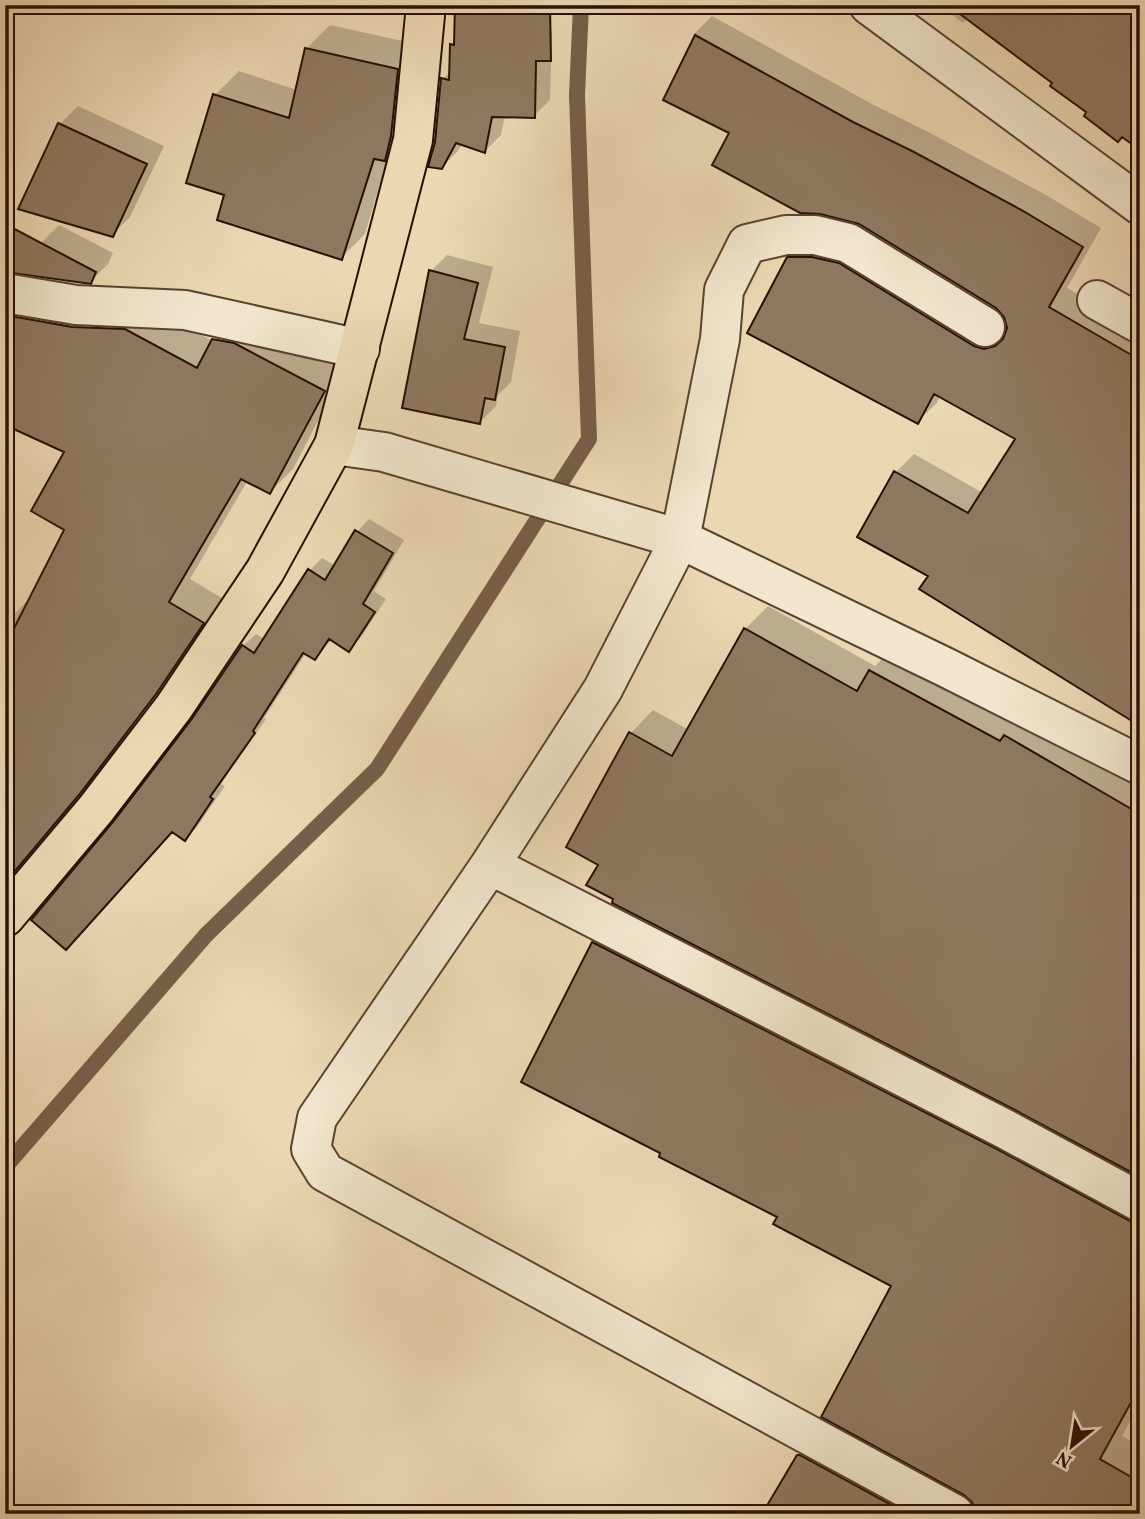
<svg xmlns="http://www.w3.org/2000/svg" width="1145" height="1519" viewBox="0 0 1145 1519" font-family="Vollkorn,serif">
  <rect width="100%" height="100%" fill="#ebd8b3"/>
  <filter id="stains"><feTurbulence type="fractalNoise" baseFrequency=".00286" numOctaves="4"/><feColorMatrix values="0 0 0 0 .2 0 0 0 0 .09 0 0 0 0 .02 0 0 0 .5 -.17"/></filter>
  <radialGradient id="worn" r=".72"><stop offset=".6" stop-color="#630" stop-opacity="0"/><stop offset="1" stop-color="#630" stop-opacity=".3"/></radialGradient>
  <!-- shadow -->
  <path fill="#0003" d="M939 5H1140L1054 83 968 18 963 23Z
    M712 16 872 104 930 133 1046 195 1101 228 1067 288 1140 330V724L930 576 895 473 914 454 983 493 1018 439 940 396 937 403 918 421 788 258 807 239 993 328 1008 330 1005 315 998 307 732 132 690 53 694 34Z
    M330 25 421 45 365 234 341 258 226 194 215 95 239 71 297 90 306 49Z
    M468 29 552 31 550 100 534 116 505 115 501 135 485 151 462 143 458 151 441 168 436 143 443 79 451 71V45Z
    M78 106 164 146 130 217 112 235 20 208 60 124Z
    M59 225 113 253 108 264 90 282 41 243Z
    M447 255 493 267 479 323 520 331 511 382 498 395 496 406 480 422 431 271Z
    M5 282 148 307 213 341 237 317 346 367 293 469 270 492 248 480 190 579 225 600 179 669 101 770 5 882V624L30 598 66 529 67 452 5 423Z
    M369 519 404 540 374 591 386 599 361 637 348 650 332 639 315 658 306 653 264 718 266 719 221 784 225 786 197 827 185 839 172 831 115 823 193 721 243 646 256 634 265 639 310 570 322 558 336 566 357 532Z
    M768 606 875 666 893 648 1140 778V1175L616 899 600 864 569 846 631 733 653 710 689 730 745 629Z
    M616 920 1140 1192V1403L1122 1436 1140 1446V1503L1134 1514H984L894 1286 779 1216 663 1153 593 943Z
    M824 1430 913 1478 892 1514 798 1456Z"/>
  <g fill="none" stroke-linecap="round" stroke-linejoin="round">
    <!-- stream -->
    <path stroke="#765f4a" stroke-width="16" d="M5 1167 206 935 377 769 589 439 577 95 581 5"/>
  </g>
  <!-- building -->
  <path fill="#8e7860" stroke="#291006" stroke-width="2" d="M455 5H550L551 61H536L535 118 492 117 485 153 456 143 442 169 428 167 435 142 441 78 449 80 450 44 454 45Z
    M948 5H1140V150L1122 137 1118 142 1084 116 1086 112 1050 86 1052 83Z
    M695 35 853 122 914 152 1025 212 1083 247 1049 307 1140 360V726L919 589 928 576 857 537 894 471 968 513 1015 439 934 394 918 424 747 333 787 257H812L839 263 974 346 984 349 995 346 1003 339 1007 328 1004 317 996 308 859 224 820 214 800 213 712 165 729 133 663 100Z
    M305 48 398 69 391 136 385 161 374 159 342 260 217 220 224 195 186 183 213 94 289 118Z
    M58 123 147 164 113 237 18 209Z
    M5 224 96 272 91 284 5 272Z
    M429 270 478 283 464 339 505 347 495 400 485 398 480 424 402 408Z
    M5 315 72 327 125 329 197 368 212 339 234 343 325 391 270 494 241 479 169 602 204 623 156 694 79 795 5 883V646L64 530 31 511 64 452 5 425Z
    M355 530 393 553 363 604 375 612 349 652 329 639 315 660 303 653 253 731 255 733 210 797 213 799 185 841 172 832 66 950 31 920 113 822 191 720 242 645 254 653 308 569 325 580Z
    M744 628 857 691 869 670 1000 741 1004 735 1140 814V1177L1015 1110 612 903 613 899 586 885 598 865 566 847 629 732 672 756Z
    M592 942 995 1148 1130 1221 1140 1224V1386L1100 1459 1140 1482V1489L1126 1514H976L972 1502 964 1495 821 1417 891 1286 773 1224 777 1217 659 1157 660 1153 521 1082Z
    M797 1455H800L908 1514H762Z"/>
  <g fill="none" stroke-linecap="round" stroke-linejoin="round">
    <!-- minor casing -->
    <g stroke="#5a4231" stroke-width="42">
      <path id="minor" d="M869 5 1140 205
        M5 293 76 305 185 310 360 349
        M1097 300 1140 324
        M334 445 384 452 680 539 945 667 1140 765
        M490 865 1005 1129 1140 1202
        M954 1514 325 1172 311 1149 317 1118 490 865 603 689 680 539 720 339 724 290 747 244 786 235H815L848 243 985 327"/>
    </g>
    <!-- major casing -->
    <g stroke="#291006" stroke-width="42">
      <path id="major" d="M5 917 96 809 174 707 265 571 334 445 413 140 426 5"/>
    </g>
    <!-- minor -->
    <use href="#minor" stroke="#f2e6ce" stroke-width="38"/>
    <!-- major -->
    <use href="#major" stroke="#ebd8b3" stroke-width="38"/>
  </g>
  <!-- margin -->
  <rect width="1145" height="1519" fill="none" stroke="#ebd8b3" stroke-width="28"/>
  <rect x="7" y="7" width="1131" height="1505" fill="none" stroke="#291006" stroke-width="3.5"/>
  <rect x="14" y="14" width="1117" height="1491" fill="none" stroke="#291006" stroke-width="2"/>
  <!-- north arrow -->
  <g transform="translate(1072 1446) rotate(210)" stroke="#f2e6ce" stroke-width="5" paint-order="stroke">
  <path d="M0-5L12 26L0 18L-12 26Z" fill="#291006"/>
  <text y="-10" font-size="19" font-weight="bold" text-anchor="middle" fill="#291006">N</text>
  </g>
  <rect width="100%" height="100%" filter="url(#stains)"/>
  <rect width="100%" height="100%" fill="url(#worn)"/>
</svg>
